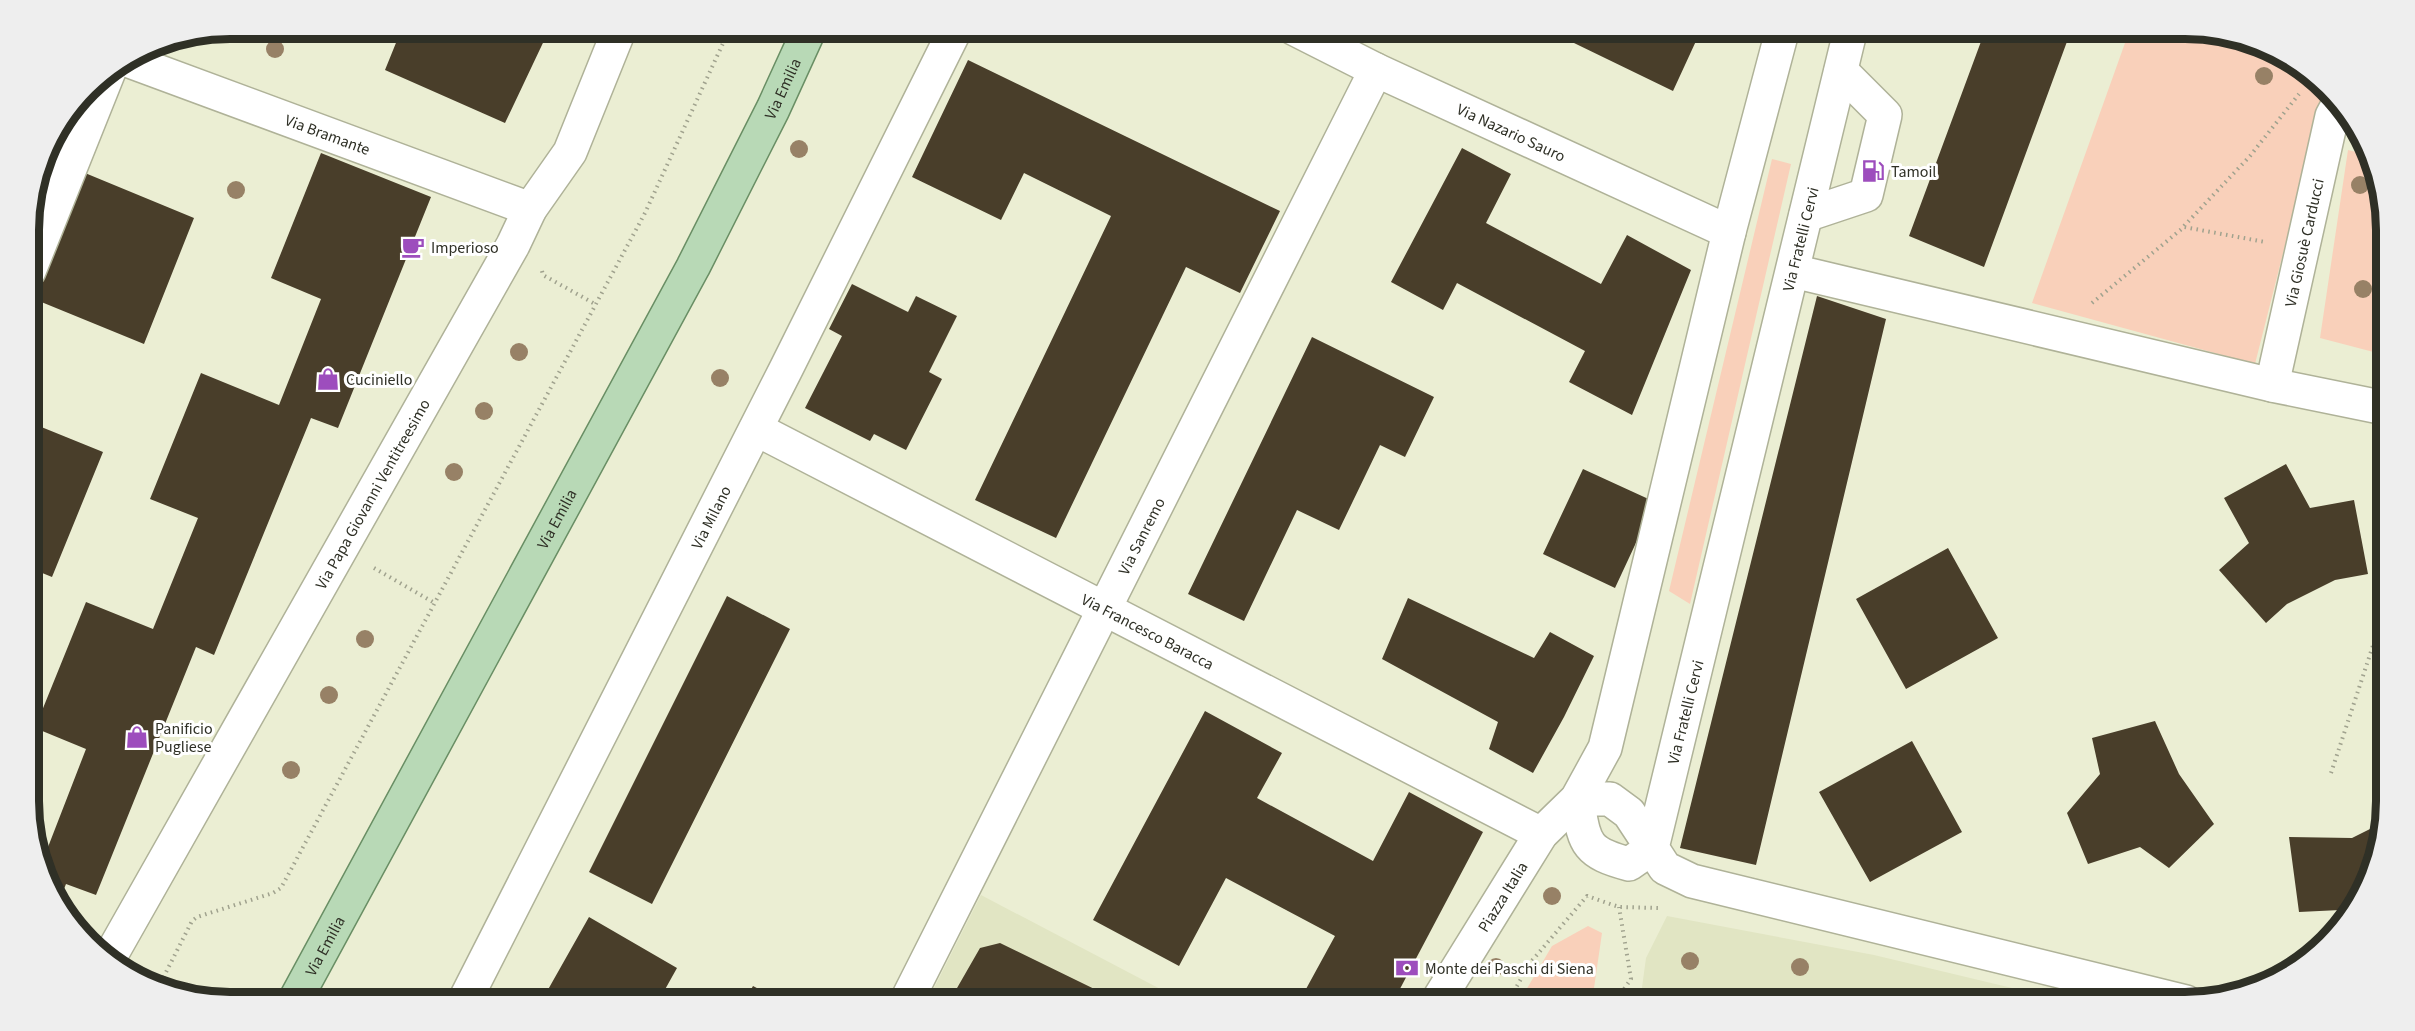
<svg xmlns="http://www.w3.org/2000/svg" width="2415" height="1031" viewBox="0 0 2415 1031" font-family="'Source Sans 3',sans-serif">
  <rect width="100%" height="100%" fill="#ebeed3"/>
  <!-- built -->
  <path fill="#e1e5c3" d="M981 895 1185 1002H927Z
    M1667 916 1874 955 2071 1002H1640L1646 958Z"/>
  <!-- green -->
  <path fill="#f9d0ba" d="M2130 29H2185L2262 44 2324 91 2255 364 2032 303Z
    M2348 150 2364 154 2385 204V355L2320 338Z
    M1772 159 1791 164 1690 604 1669 591Z
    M1588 926 1602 933 1592 1002H1519L1552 946Z"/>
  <!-- building -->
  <path fill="#493e2a" d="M402 28H550L505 123 385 70Z
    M1580 28H1702L1673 91 1574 43Z
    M1986 28H2072L1984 267 1909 236Z
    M968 60 1280 211 1240 293 1186 267 1056 538 975 500 1111 216 1024 173 1001 220 912 177Z
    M1462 148 1511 174 1486 223 1601 284 1627 235 1691 270 1632 415 1569 382 1585 351 1457 283 1443 310 1391 282Z
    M321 153 431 197 338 428 311 418 214 655 196 647 96 895 66 884 60 899 43 860 86 749 35 728 86 602 153 629 198 518 150 499 201 373 279 405 321 299 271 278Z
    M85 173 194 218 144 344 34 299Z
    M852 284 908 312 916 296 957 316 929 372 942 379 906 450 874 434 870 441 805 408 842 336 829 329Z
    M1817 296 1886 319 1756 865 1680 848Z
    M1312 337 1434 397 1405 457 1380 445 1339 530 1297 510 1244 621 1188 594Z
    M29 422 103 452 52 577 30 568Z
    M2286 464 2310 508 2354 500 2368 574 2335 580 2287 604 2266 623 2219 570 2249 543 2224 498Z
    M1583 469 1655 502 1615 588 1543 554Z
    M1948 548 1998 638 1906 689 1856 599Z
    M727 596 790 629 652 904 589 872Z
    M1408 598 1534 658 1550 632 1594 656 1564 717 1533 773 1489 749 1498 722 1382 659Z
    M1205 711 1282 753 1257 798 1373 861 1409 792 1483 832 1393 1002H1330L1306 989 1335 936 1226 878 1179 966 1093 920Z
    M2155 721 2179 774 2214 824 2169 868 2140 847 2088 864 2067 813 2100 774 2092 738Z
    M1912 741 1962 832 1870 882 1819 792Z
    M2382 823 2371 878 2345 924 2340 910 2299 912 2289 837 2352 838Z
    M589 917 677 968 658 1002H541Z
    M1000 943 1121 1002H949L980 948Z
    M753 986 783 1002H744Z"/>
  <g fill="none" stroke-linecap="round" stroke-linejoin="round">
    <!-- minor casing -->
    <g stroke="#afb298" stroke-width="36">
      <g id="minor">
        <path id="s1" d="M1293 28 1376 70 1729 232"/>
        <path d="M1851 28 1652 848 1665 868 1692 881 2186 1002"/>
        <path id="s2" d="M127 60 530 209"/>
        <path d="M1806 215 1866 195 1885 115 1841 71"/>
        <path d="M29 271 109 71"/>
        <path d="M1793 271 2272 385 2385 408"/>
        <path id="s3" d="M2272 385 2332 116 2339 103"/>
        <path id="s4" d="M756 429 1541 834"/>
        <path d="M1577 799H1610L1629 813 1652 848 1629 864C1583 852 1585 842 1577 799Z"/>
        <path id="s5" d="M111 955 513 245 530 209 570 152 620 28"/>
        <path id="s6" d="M464 1002 786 369 956 28"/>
        <path id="s7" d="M906 1002 1376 70"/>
        <path id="s8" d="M1437 1002 1541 834 1577 799 1605 748 1729 232 1783 28"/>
      </g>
    </g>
    <!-- major casing -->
    <g stroke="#698e64" stroke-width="36">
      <g id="major">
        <path id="s9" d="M294 1002 693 267 773 109 810 28"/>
      </g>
    </g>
    <!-- path -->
    <path stroke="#a0a28e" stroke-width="4" stroke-dasharray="1.5 4.5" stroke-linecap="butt" d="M2184 226 2250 156 2299 94
      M542 271 543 275 595 304
      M2092 303 2184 227 2265 242
      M374 568 433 602
      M2331 773 2386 606
      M158 988 192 921 197 917 273 893 281 888 645 213 730 28
      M1508 1002 1530 963 1587 896 1619 907 1659 908
      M1612 1002 1620 995 1631 979 1619 907"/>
    <!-- minor -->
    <use href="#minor" stroke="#fff" stroke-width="33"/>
    <!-- major -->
    <use href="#major" stroke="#b8d9b6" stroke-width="33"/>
  </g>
  <!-- trees -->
  <g fill="#978166">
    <circle cx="275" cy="49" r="9"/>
    <circle cx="2264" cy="76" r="9"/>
    <circle cx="799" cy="149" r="9"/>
    <circle cx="2360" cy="185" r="9"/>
    <circle cx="236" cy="190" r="9"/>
    <circle cx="2363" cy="289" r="9"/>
    <circle cx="519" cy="352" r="9"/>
    <circle cx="720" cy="378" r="9"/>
    <circle cx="484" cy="411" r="9"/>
    <circle cx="454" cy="472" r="9"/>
    <circle cx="365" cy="639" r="9"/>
    <circle cx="329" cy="695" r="9"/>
    <circle cx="291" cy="770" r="9"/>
    <circle cx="1552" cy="896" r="9"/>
    <circle cx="1690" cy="961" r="9"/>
    <circle cx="1496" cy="967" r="9"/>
    <circle cx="1800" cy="967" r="9"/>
  </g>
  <!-- icons -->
  <defs>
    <g id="fuel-bare" transform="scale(1.8)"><path d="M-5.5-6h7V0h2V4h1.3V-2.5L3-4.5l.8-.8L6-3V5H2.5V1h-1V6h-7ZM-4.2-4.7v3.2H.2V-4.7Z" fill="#9d4dbd" stroke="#fff" stroke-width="2.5" paint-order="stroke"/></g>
    <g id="cafe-bare" transform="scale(1.8)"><path d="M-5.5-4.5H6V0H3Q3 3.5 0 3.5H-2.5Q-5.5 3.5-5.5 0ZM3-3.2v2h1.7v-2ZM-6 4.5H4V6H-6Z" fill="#9d4dbd" stroke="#fff" stroke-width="2.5" paint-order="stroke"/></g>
    <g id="shop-bare" transform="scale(1.8)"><path d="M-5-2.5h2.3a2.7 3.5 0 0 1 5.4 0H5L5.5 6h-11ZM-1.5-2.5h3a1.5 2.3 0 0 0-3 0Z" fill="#9d4dbd" stroke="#fff" stroke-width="2.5" paint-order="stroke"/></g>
    <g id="bank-bare" transform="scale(1.8)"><path d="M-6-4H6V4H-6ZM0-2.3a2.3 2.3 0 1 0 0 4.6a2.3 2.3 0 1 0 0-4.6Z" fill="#9d4dbd" stroke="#fff" stroke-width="2.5" paint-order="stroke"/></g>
  </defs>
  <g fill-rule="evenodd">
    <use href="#fuel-bare" x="1873" y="171"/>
    <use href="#cafe-bare" x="413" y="247"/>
    <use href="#shop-bare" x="328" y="379"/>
    <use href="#shop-bare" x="137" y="737"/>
    <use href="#bank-bare" x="1407" y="968"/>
  </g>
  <g text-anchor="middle" stroke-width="6" stroke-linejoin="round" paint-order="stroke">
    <!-- street labels -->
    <g font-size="16" fill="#2f3026" stroke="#fff">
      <text dy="6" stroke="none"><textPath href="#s9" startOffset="1036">Via Emilia</textPath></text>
      <text dy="6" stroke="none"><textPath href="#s1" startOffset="242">Via Nazario Sauro</textPath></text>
      <text dy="6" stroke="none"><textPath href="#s2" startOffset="214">Via Bramante</textPath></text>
      <text transform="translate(1800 239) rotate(-76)" y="6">Via Fratelli Cervi</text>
      <text dy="6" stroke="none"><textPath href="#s3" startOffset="146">Via Giosuè Carducci</textPath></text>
      <text dy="6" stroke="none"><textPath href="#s5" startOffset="530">Via Papa Giovanni Ventitreesimo</textPath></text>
      <text dy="6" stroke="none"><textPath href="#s6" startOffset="544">Via Milano</textPath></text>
      <text dy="6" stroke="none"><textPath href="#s9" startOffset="550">Via Emilia</textPath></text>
      <text dy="6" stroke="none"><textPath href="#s7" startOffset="522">Via Sanremo</textPath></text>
      <text dy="6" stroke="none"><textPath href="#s4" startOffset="441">Via Francesco Baracca</textPath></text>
      <text transform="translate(1685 712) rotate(-76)" y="6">Via Fratelli Cervi</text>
      <text dy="6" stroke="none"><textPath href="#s8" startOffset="124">Piazza Italia</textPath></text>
      <text dy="6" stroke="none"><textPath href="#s9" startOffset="64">Via Emilia</textPath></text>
    </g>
    <!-- poi labels -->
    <g font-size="16" fill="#2f3026" stroke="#fff" text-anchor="start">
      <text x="1891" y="177">Tamoil</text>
      <text x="431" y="253">Imperioso</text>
      <text x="346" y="385">Cuciniello</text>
      <text x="155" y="734">Panificio<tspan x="155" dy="18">Pugliese</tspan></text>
      <text x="1425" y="974">Monte dei Paschi di Siena</text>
    </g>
  </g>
  <!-- crop -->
  <path d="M0 0H2415V1031H0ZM230 39H2185A191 191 0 0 1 2376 230V801A191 191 0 0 1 2185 992H230A191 191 0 0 1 39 801V230A191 191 0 0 1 230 39Z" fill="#eee" fill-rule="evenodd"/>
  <path fill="none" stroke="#2f3026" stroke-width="8" d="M230 39H2185A191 191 0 0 1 2376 230V801A191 191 0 0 1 2185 992H230A191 191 0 0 1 39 801V230A191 191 0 0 1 230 39Z"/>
</svg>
